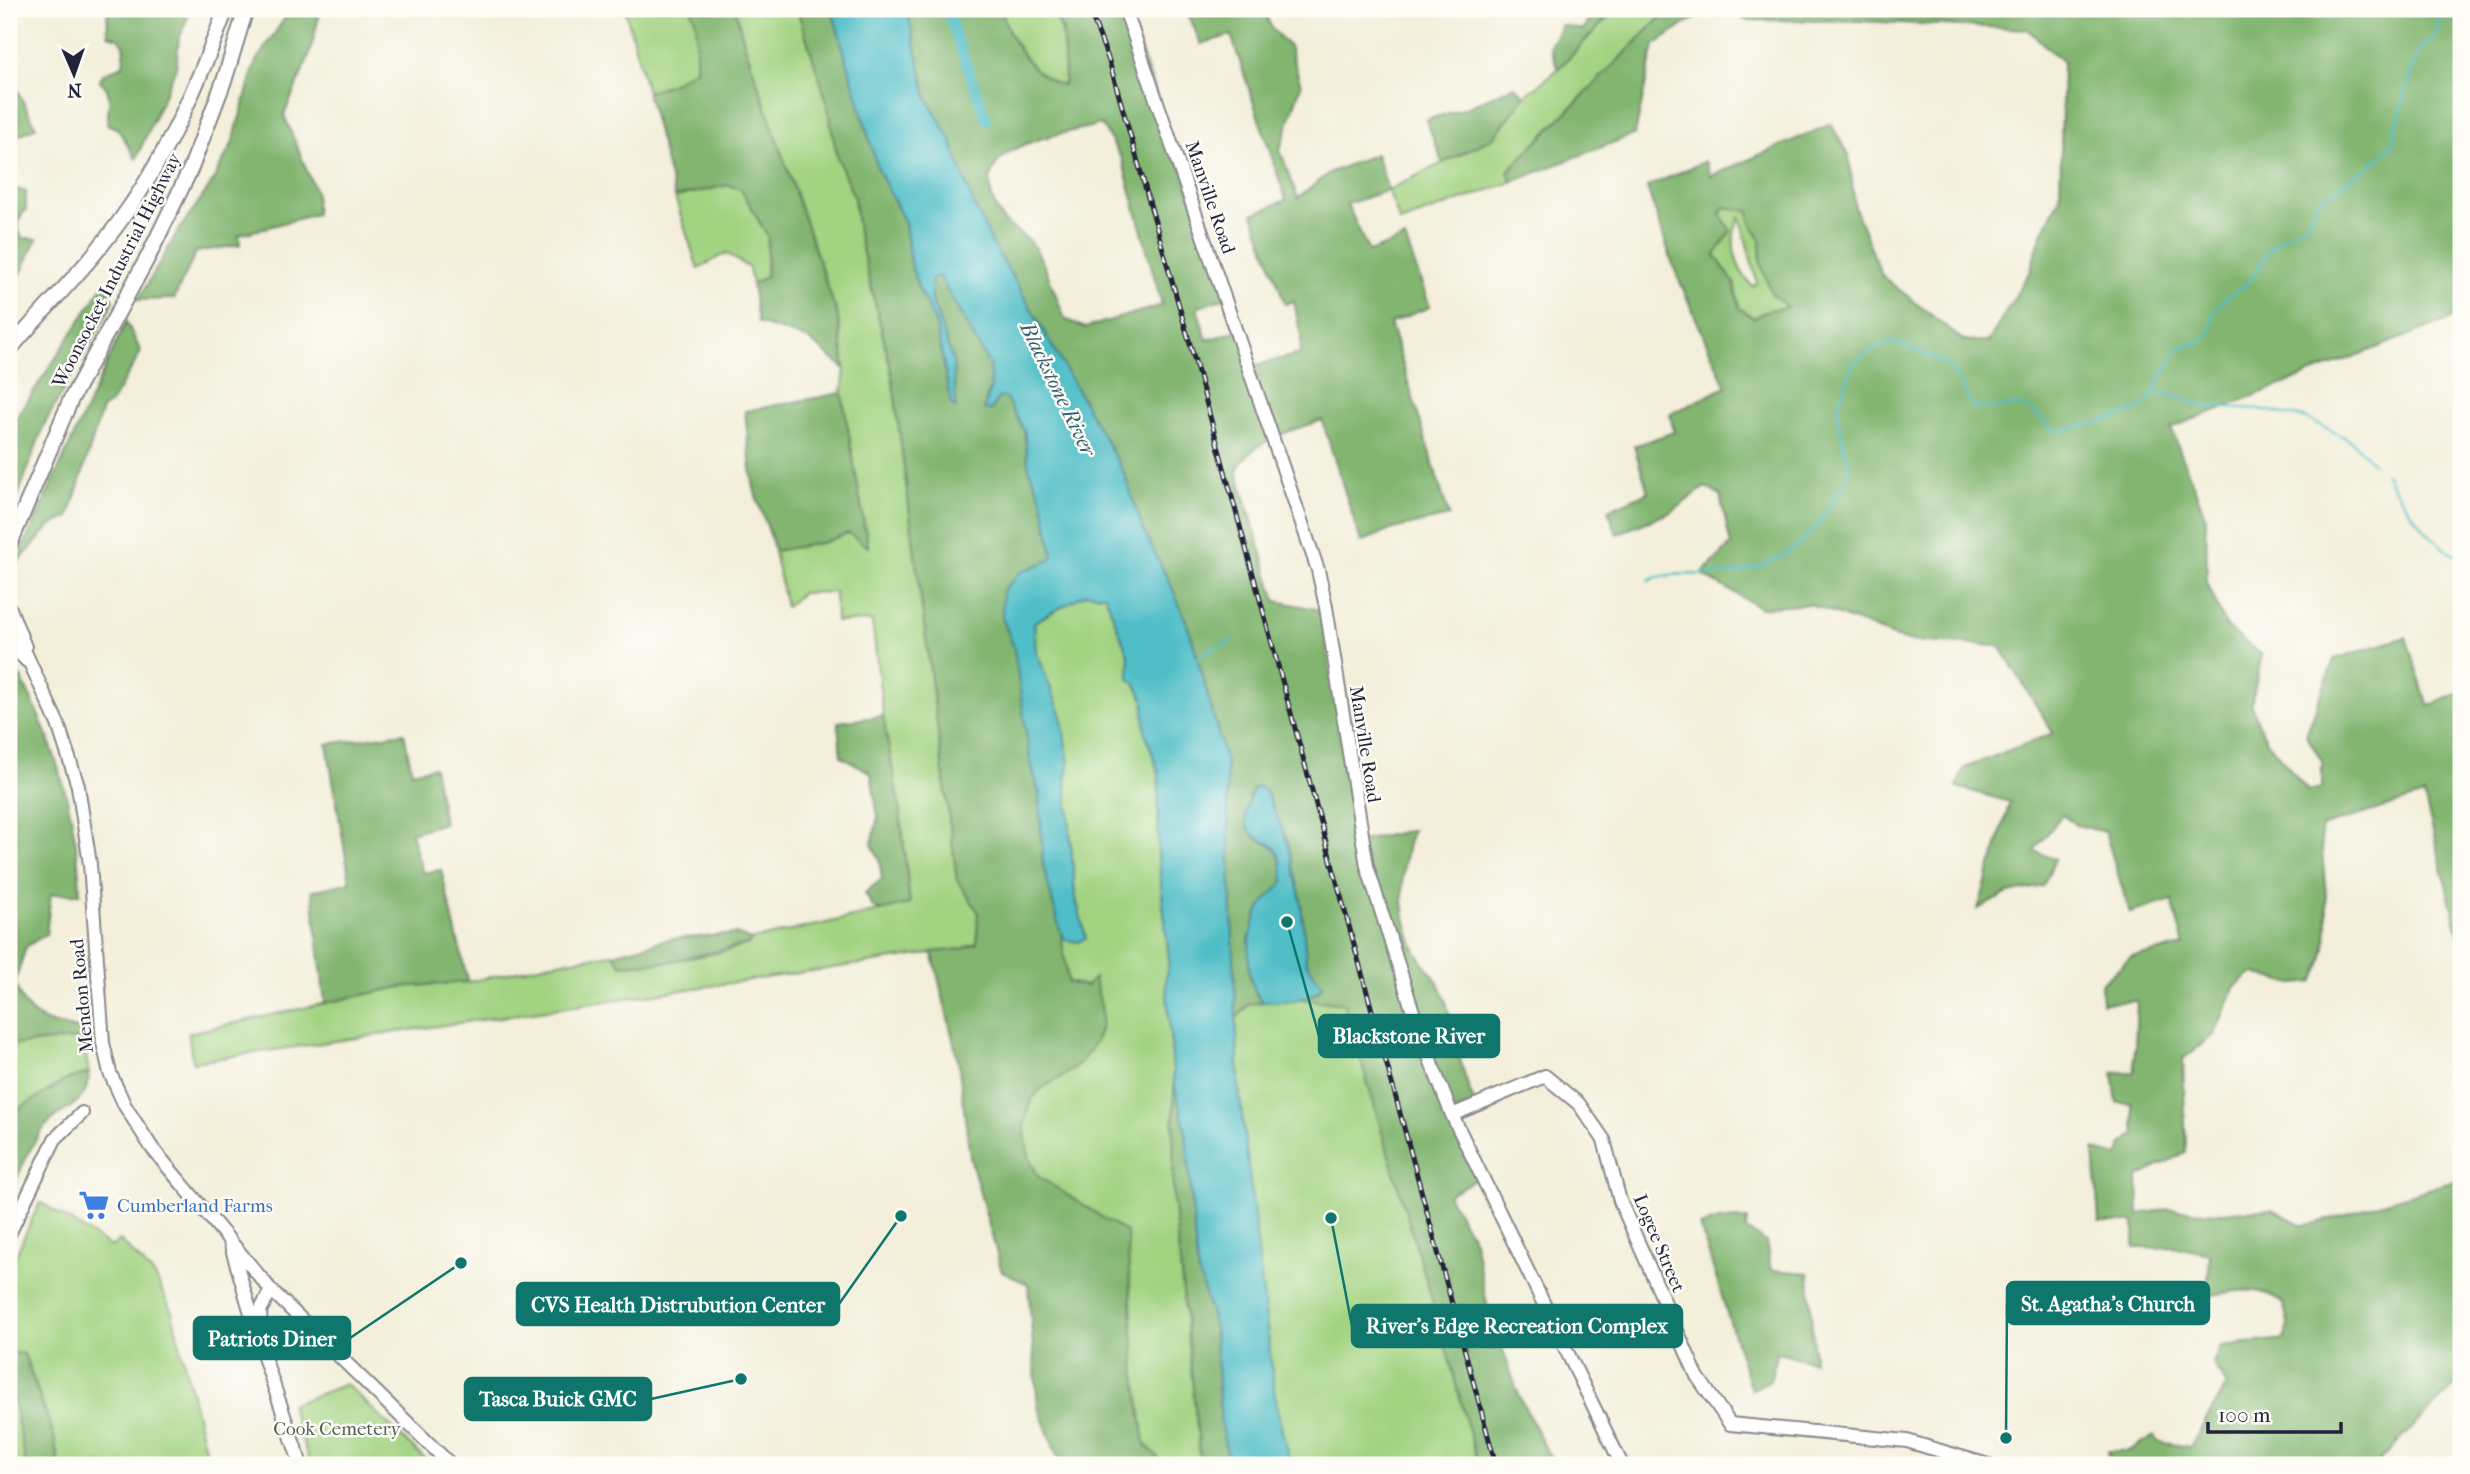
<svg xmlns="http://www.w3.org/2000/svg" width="2470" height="1474" viewBox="0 0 2470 1474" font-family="'IM FELL French Canon',serif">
  <rect width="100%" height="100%" fill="#fdfcf7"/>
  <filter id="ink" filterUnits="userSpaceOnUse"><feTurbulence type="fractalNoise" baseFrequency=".0143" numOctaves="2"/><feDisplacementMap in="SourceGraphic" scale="14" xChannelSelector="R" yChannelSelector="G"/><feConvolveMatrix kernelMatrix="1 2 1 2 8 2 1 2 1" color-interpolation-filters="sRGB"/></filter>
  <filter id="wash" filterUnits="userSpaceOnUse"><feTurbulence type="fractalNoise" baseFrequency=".00686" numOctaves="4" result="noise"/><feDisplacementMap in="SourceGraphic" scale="28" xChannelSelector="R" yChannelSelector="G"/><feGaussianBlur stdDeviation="1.57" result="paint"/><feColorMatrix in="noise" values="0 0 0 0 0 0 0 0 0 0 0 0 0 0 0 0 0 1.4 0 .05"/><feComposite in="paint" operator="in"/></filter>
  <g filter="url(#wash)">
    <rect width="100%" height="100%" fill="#f3efda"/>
    <!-- green -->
    <path fill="#a2d381" stroke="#627a5e" stroke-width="2" fill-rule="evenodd" d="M625 9H691L696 22V69L671 84 647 92Z
      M735 9H797L826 98 837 156 854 198 858 232 892 374 957 880 978 911 977 943 962 949 193 1062 188 1033 400 987 468 982 552 963 613 954 622 965C644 964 741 955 751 940L910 904 900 810 888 754 872 621 836 622 835 592 802 593 786 607 774 551 825 542 848 533 868 546 842 393 845 369 838 317 745 46Z
      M1001 9H1051C1067 30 1064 56 1065 81L1062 85C1032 77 1008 37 1001 9Z
      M1616 9H1669L1508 171 1512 182 1400 222 1388 190 1493 138 1525 96 1558 69Z
      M728 185 741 189 768 237 766 277 752 284 749 268 726 253 698 269 675 197Z
      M1724 206 1750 211V221L1760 239 1761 264 1772 294 1788 307 1768 310 1754 318 1739 308 1734 283 1715 255C1723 239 1715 222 1724 206ZM1740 217 1757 283 1752 286C1735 268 1727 239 1740 217Z
      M1176 386 1446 1347 1478 1465H1290L1276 1405 1239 1089 1236 1019 1249 1004Z
      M1087 593 1105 595 1129 657V679L1135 683 1144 700 1145 731 1159 774 1158 854 1169 960 1166 981 1174 1083 1173 1197 1201 1465H1153L1023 1156 1011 939 1087 1052 1093 979 1087 986 1068 982 1060 931 1066 940 1086 938 1075 895 1066 780 1069 765 1061 714 1036 651 1034 622Z
      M83 1038 89 1073 68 1079 9 1115V1048L13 1045Z
      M40 1202 111 1247 120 1240 155 1276 172 1312 209 1465H59L54 1436 24 1354H9V1270Z
      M9 1377 13 1389 26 1465H9Z
      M346 1384 431 1465H311L290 1405Z"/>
    <!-- forest -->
    <path fill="#81b56f" stroke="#526c55" stroke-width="2" fill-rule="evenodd" d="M107 9H191L179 39 176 68 136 159 118 129 107 124C108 108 114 91 100 81L102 75 123 65 125 49 119 38 108 35Z
      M291 9H321L309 56 284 115 316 193V214L239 235 240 245 196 252 174 299 138 300 179 230 210 186 232 144 256 61Z
      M691 9H735L745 46 838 317 845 369 808 339 758 323 752 284 766 277 768 237 741 189 728 185 675 197 647 92 671 84 696 69V22Z
      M797 9H832L878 169 905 223 910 262 918 287 936 324 951 404 953 364 932 301V278L939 276 989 364 991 387 985 401 1005 397 1024 430 1029 469 1042 498 1053 554 1050 560 1021 572 1002 617 1014 648 1019 671 1030 760 1039 793 1043 864 1059 919 1068 983 1087 986 1094 978C1096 989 1102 1003 1102 1015 1103 1038 1082 1065 1063 1076 1056 1081 1047 1084 1040 1090 1017 1113 1024 1151 1038 1176L1127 1233 1135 1369 1145 1444 1158 1457 1159 1465H1078L1057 1456 1038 1407 1028 1284 1002 1272 970 1157 958 1060 932 952 962 949 977 943 978 911 957 881 892 374 858 232 854 198 837 156 826 98Z
      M907 9H1001C1008 37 1032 77 1062 85L1065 81 1063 31 1051 9H1126L1227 297 1197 308 1207 340 1239 330 1252 366 1300 354 1301 337 1294 301 1285 304 1253 214 1286 200 1231 35 1201 44 1186 9H1263L1272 29 1289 46 1301 85 1280 150 1298 198 1330 172 1376 154 1388 190 1347 204 1369 252 1405 238 1430 307 1390 323 1449 516 1393 529 1361 542 1322 420C1293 431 1250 440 1237 471L1276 601 1321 610 1356 842 1412 830C1399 871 1398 910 1415 950 1422 964 1436 976 1442 990 1456 1027 1458 1067 1475 1103L1454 1113 1482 1176 1448 1195 1474 1241 1488 1309 1520 1398 1554 1465H1478L1446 1347 1344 1004 1302 999 1317 993 1322 986 1306 962 1301 901 1288 843 1266 792 1254 837C1280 847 1279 853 1285 879L1278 890 1261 906 1249 939 1256 995 1263 1002 1249 1004 1236 1019 1226 762 1191 635 1174 592 1143 529 1124 473 1029 305 991 241 971 198 951 140 927 98ZM1101 124 1122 159 1162 305 1085 328 1065 319C1056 297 1046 264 1033 245 1025 234 1008 229 1001 217 957 144 1054 137 1101 124Z
      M1593 9H1616L1558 69 1550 46 1562 25 1583 30Z
      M1669 9H1716L1690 21 1654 45 1635 134 1512 182 1508 171Z
      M1731 9H2461V315L2171 428 2206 518 2207 582 2226 627 2262 655 2251 705 2266 740 2308 791 2322 788V761L2306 735 2334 659 2406 637 2428 706 2461 693V945L2424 795 2321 827C2321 877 2339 938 2313 982L2293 984 2254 973 2235 986 2215 1034 2183 1059 2186 1152 2138 1177 2139 1214 2168 1209 2218 1213 2273 1209 2302 1225 2317 1223 2461 1179V1380L2380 1460V1465H2109L2108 1451H2128L2154 1436 2158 1442 2190 1447 2227 1385 2213 1364 2221 1346 2284 1339 2289 1327 2283 1302C2253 1284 2239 1291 2207 1296L2210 1254 2177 1247 2134 1248V1222H2099L2094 1150 2119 1156 2122 1144 2135 1134 2132 1103H2117L2113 1073 2134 1072 2137 1001 2102 1003 2101 984 2131 957 2184 946 2172 900 2130 913 2105 832 2077 825 2062 815 2034 851 2055 859 2043 886 2008 893 1978 909 2010 802 1957 787 1964 768 2053 733 2000 646 1907 641 1810 604 1761 608 1701 574 1731 545 1720 495 1705 487 1671 512 1617 534 1608 510 1648 492 1634 446 1674 432 1670 414 1726 387 1674 268 1647 187 1705 161 1711 176 1831 124 1849 156 1855 208 1882 276 1964 341H1989L2030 271 2041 236 2060 197 2063 62 2027 29 1859 21 1745 20ZM1724 207 1749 211 1750 221 1760 239 1761 264 1772 294 1787 307 1768 310 1754 318 1739 308 1734 283 1715 255 1731 231 1720 214Z
      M9 74 36 127 9 140Z
      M1515 86 1525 96 1493 138 1443 163 1426 120 1466 108Z
      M9 180 13 188 26 192V210C17 218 16 227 22 238L37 239C28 253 25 271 16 281L9 282Z
      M105 283 114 301 44 425 9 520V429Z
      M126 321 141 352 111 403 102 409 69 517 50 526 14 567Z
      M842 393 868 547 848 533 825 542 774 551C771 529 759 511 754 488 749 463 748 437 745 411Z
      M14 665C53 737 78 812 80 894H51L46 934 26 947 15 982C26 1022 47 1022 82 1030L83 1038 13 1045 9 1048V801L13 799 9 789V721L15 718 9 702V668Z
      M883 716 900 810 910 904 881 911 872 906 865 893 882 879 879 858 872 844 878 817 871 773 841 756 838 722Z
      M404 733 412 772 434 767 444 823 411 833 423 873 441 870 468 982 400 987 325 1003 312 891 350 882 327 744Z
      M736 934 751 940 749 944 668 962 622 965 613 954 669 939Z
      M89 1073C88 1110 58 1106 40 1133 26 1154 18 1176 9 1198V1115L68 1079Z
      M1174 1083 1186 1132 1197 1267 1214 1325 1221 1425 1230 1465H1201L1173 1197Z
      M1747 1219 1746 1230 1766 1242 1771 1270 1809 1273 1814 1362 1778 1352 1770 1380 1751 1390 1700 1226 1719 1220Z
      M9 1352 24 1354 54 1436 59 1465H26L9 1377Z"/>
    <!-- water -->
    <path fill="#50bec7" stroke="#397081" stroke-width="2" d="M832 9H907L927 98 951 140 971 198 991 241 1029 305 1124 473 1143 529 1174 592 1191 635 1226 762 1239 1089 1276 1405 1290 1465H1230L1221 1426 1214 1325 1197 1267 1186 1132 1174 1083 1166 981 1169 960 1158 854 1159 774 1145 731 1144 700 1135 683 1129 679V657L1105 595 1087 593 1034 622 1036 651 1061 714 1069 765 1066 780 1075 895 1086 938 1078 942 1065 940 1060 931 1043 864 1039 793 1030 760 1014 648 1002 617 1003 590 1021 572 1050 560 1053 554 1042 499 1029 469 1024 430 1005 397 998 398 991 410 984 409 991 387 989 364 939 276 932 279V301L953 361 956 408 951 404 936 324 918 287 910 262 905 223 878 169Z
      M1258 786 1266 792 1288 843 1301 901 1306 962 1322 986C1309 1003 1283 1001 1263 1002 1242 981 1246 928 1263 904 1269 895 1278 890 1284 880 1282 872 1282 860 1278 853 1273 842 1264 843 1256 837 1239 826 1247 802 1254 787Z"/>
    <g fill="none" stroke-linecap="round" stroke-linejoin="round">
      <!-- stream -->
      <path stroke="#50bec7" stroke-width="2.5" d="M2435 35 2439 28 2435 9
        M2155 391 2208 406 2260 409 2308 419 2352 441 2374 464
        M2386 474C2398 497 2436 552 2461 557
        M1648 581C1675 568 1713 579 1743 571 1788 560 1814 537 1835 497 1839 490 1848 482 1848 474 1849 453 1837 431 1838 410 1838 396 1850 379 1852 364L1877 347 1896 342C1913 352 1943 357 1954 373 1962 383 1966 397 1973 407 2021 412 2017 390 2055 432L2105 421 2137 410 2148 402 2178 349 2202 340 2210 331 2214 311 2227 297 2247 284 2274 244 2308 222 2317 202 2380 158 2391 146 2414 62 2420 50 2434 36
        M1195 661 1210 649 1231 641"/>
      <!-- canal -->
      <path stroke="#50bec7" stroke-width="10" d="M946 9 987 120"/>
    </g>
  </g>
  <g filter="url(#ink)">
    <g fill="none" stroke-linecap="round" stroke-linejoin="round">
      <!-- secondary casing -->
      <g stroke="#8a888a" stroke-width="16">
        <path id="secondary" d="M1125 9 1318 570 1326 607 1367 866 1420 1034 1452 1115 1622 1465
          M1452 1115 1545 1076 1579 1104 1604 1140 1620 1201 1697 1376 1730 1424 1907 1441 1988 1465
          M9 1234 55 1139 82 1113"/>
      </g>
      <!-- primary casing -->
      <g stroke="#8a888a" stroke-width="16">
        <path id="primary" d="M20 641 58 724 78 786 90 864 103 1043 110 1073 125 1106 152 1148 271 1290 451 1465
          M9 643 27 661
          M230 1242 263 1354 301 1465
          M261 1329 260 1311 271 1290"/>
      </g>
      <!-- highway casing -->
      <g stroke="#8a888a" stroke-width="18">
        <path id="highway" d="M9 350C48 304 93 261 127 211 170 150 200 78 226 9
          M9 546 71 399 149 255 191 168 225 78 246 9
          M9 609 24 647"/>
      </g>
      <!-- secondary -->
      <use href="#secondary" stroke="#fff" stroke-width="12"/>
      <!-- primary -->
      <use href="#primary" stroke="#fff" stroke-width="12"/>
      <!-- highway -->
      <use href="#highway" stroke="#fff" stroke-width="14"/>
      <!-- rail casing -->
      <g stroke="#22223b" stroke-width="5">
        <path id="rail" d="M1089 9 1109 61 1196 365 1496 1465"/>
      </g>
      <!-- rail -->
      <use href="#rail" stroke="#fdfcf7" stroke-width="2.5" stroke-dasharray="8" stroke-linecap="butt"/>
    </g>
  </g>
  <!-- icons -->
  <defs>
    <g id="supermarket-bare" transform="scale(2.415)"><path d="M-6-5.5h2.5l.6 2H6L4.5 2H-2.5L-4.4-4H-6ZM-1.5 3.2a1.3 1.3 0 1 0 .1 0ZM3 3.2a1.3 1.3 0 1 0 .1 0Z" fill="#3f7fe0" stroke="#fdfcf7" stroke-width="2.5" paint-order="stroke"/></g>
  </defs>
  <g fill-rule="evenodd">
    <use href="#supermarket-bare" x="94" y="1205"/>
  </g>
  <g text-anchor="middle" stroke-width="5" stroke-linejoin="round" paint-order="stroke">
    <!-- street labels -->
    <g font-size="19" fill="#22223b" stroke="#fdfcf7">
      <text transform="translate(1211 197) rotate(71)" y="7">Manville Road</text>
      <text transform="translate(116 270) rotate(-63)" y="7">Woonsocket Industrial Highway</text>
      <text transform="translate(1366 744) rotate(81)" y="7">Manville Road</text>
      <text transform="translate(81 996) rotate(-95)" y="7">Mendon Road</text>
      <text transform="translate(1660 1243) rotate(67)" y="7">Logee Street</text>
    </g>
    <!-- shop labels -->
    <g font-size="19" fill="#366cbe" stroke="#fdfcf7" text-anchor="start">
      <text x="117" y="1212">Cumberland Farms</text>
    </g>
    <!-- park labels -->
    <g font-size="19" fill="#4f6054" stroke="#fdfcf7">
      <text x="337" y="1435">Cook Cemetery</text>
    </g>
    <!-- water labels -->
    <g font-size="21" font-style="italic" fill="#346073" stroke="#fdfcf7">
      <text transform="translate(1058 389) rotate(64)" y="7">Blackstone River</text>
    </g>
  </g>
  <!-- callouts -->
  <path fill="none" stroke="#0f766e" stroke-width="2.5" d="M1287 922L1319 1036M2006 1438L2007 1303M901 1216L839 1304M1331 1218L1352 1326M461 1263L350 1338M741 1379L651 1399"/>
  <g fill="#0f766e" stroke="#fdfcf7" stroke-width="2.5">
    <circle cx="1287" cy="922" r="7"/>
    <circle cx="2006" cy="1438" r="7"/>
    <circle cx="901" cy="1216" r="7"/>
    <circle cx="1331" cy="1218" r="7"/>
    <circle cx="461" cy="1263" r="7"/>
    <circle cx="741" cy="1379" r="7"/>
  </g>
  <g fill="#0f766e" stroke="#0f766e" stroke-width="2.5">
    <rect x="1319" y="1015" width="180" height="42" rx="7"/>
    <rect x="2007" y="1282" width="202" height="42" rx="7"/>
    <rect x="517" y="1283" width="322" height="42" rx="7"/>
    <rect x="1352" y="1305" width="330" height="42" rx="7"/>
    <rect x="194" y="1317" width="156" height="42" rx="7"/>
    <rect x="465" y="1378" width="186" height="42" rx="7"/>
  </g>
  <g font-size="21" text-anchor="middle" font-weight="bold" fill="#fff">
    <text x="1409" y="1043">Blackstone River</text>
    <text x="2108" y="1311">St. Agatha's Church</text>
    <text x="678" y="1312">CVS Health Distrubution Center</text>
    <text x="1517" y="1333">River's Edge Recreation Complex</text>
    <text x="272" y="1346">Patriots Diner</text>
    <text x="558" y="1406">Tasca Buick GMC</text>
  </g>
  <!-- margin -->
  <rect width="2470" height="1474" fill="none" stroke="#fdfcf7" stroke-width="35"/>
  <!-- north arrow -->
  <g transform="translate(74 74) rotate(178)" stroke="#fdfcf7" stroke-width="5" paint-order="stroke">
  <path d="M0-5L12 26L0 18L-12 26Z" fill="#22223b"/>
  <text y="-10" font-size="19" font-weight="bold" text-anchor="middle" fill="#22223b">N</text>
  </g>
  <!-- scale -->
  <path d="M2208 1422v10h133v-10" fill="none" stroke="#22223b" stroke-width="3.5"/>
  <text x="2218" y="1422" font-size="21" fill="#22223b" stroke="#fdfcf7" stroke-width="5" paint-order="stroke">100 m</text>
</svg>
